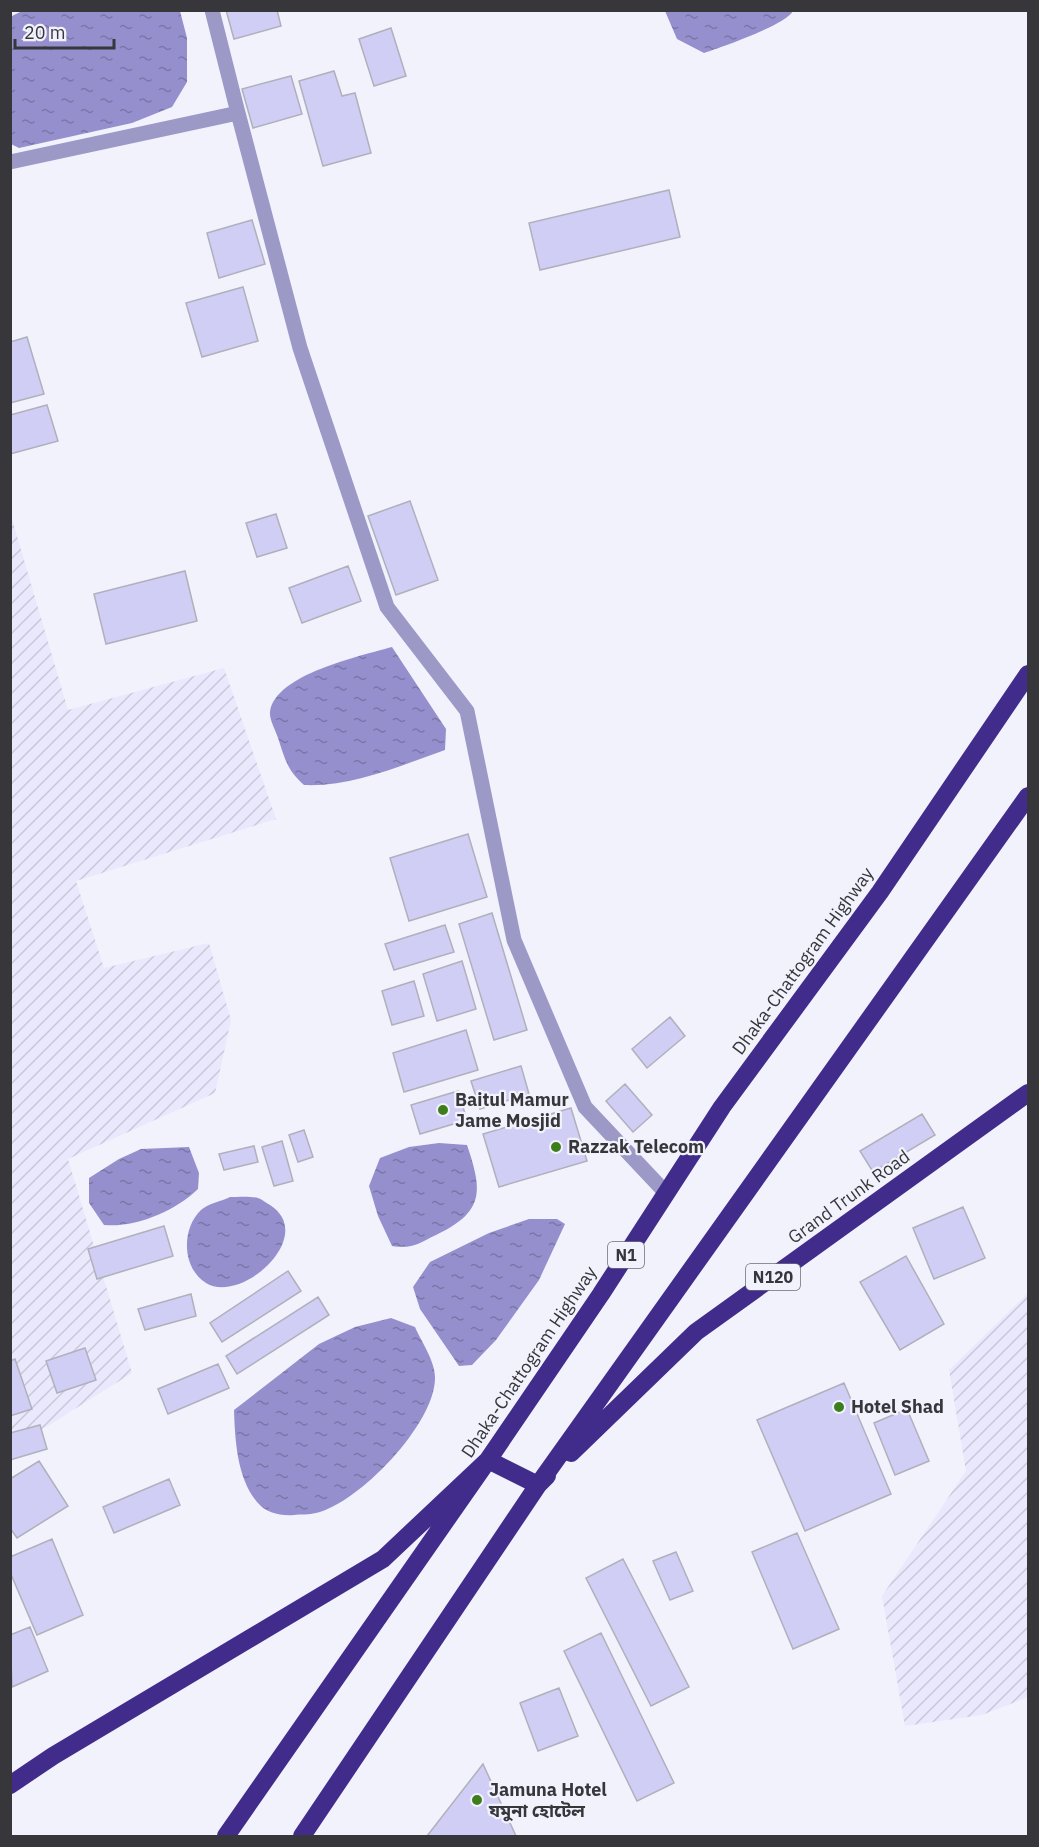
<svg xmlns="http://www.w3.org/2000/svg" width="1039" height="1847" viewBox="0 0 1039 1847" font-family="'IBM Plex Sans','Noto Sans Bengali',sans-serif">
  <defs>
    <pattern id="industrial-furrows" width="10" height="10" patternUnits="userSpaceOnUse" patternTransform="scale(1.5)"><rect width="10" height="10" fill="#e9e8fd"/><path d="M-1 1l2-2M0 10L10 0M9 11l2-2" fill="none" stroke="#c8c8da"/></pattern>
    <pattern id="water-ripples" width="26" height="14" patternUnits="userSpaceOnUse" patternTransform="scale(1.5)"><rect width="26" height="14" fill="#9590cd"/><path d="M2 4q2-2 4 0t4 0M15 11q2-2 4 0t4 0" fill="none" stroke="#7a76a8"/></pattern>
  </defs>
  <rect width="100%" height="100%" fill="#f2f2fd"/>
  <!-- industrial -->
  <path fill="url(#industrial-furrows)" d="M10 512 68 710 224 668 276 819 76 881 104 968 209 943 231 1020 215 1093 68 1159 132 1373 11 1449Z
    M1028 1293V1697L982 1715 905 1726 882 1596 966 1471 949 1370Z"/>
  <!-- water -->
  <path fill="url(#water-ripples)" d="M22 11H180L187 38V82L172 107 132 123 19 148 11 144 10 17Z
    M665 11H793C786 25 721 47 704 53L677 39Z
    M392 647 446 729 445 750C399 766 353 787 304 785 287 770 285 759 278 738 276 731 269 719 270 712 275 674 361 656 392 647Z
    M439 1143 467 1145C483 1192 484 1212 436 1235 417 1244 413 1249 392 1246L378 1216 369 1186 380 1158 409 1147Z
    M189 1147 199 1173 198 1189C175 1211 136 1228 104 1225L89 1203V1178L119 1159 141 1149Z
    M230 1197C238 1197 250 1196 258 1198 262 1199 266 1203 270 1205 318 1236 241 1305 206 1283 182 1268 181 1229 201 1210 207 1204 222 1201 230 1197Z
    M529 1219H557L565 1224 539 1280 496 1340 472 1365 459 1366 420 1309 413 1287 430 1262 489 1233Z
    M391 1318 415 1327C421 1341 435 1361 435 1377 436 1423 359 1503 316 1513 309 1515 301 1514 294 1515 280 1516 266 1513 257 1502 237 1478 235 1440 234 1410L319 1344 355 1327Z"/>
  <!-- building -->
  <path fill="#d0cef5" stroke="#b0b0bd" stroke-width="1.5" d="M226 10H277L281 26 234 39Z
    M391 28 406 76 374 86 359 39Z
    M334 71 342 96 355 93 371 153 323 166 299 81Z
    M291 76 302 114 253 128 242 89Z
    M669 190 680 237 540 270 529 223Z
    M252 220 265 264 219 278 207 233Z
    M243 287 258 341 202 357 186 303Z
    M27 337 44 394 10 403V342Z
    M47 405 58 441 10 454V415Z
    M410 501 438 580 396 595 368 516Z
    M276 514 287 548 257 557 246 523Z
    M348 566 361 601 302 623 289 588Z
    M185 571 197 621 106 644 94 594Z
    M468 834 487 897 409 921 390 858Z
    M492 913 527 1030 494 1040 459 924Z
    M445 925 454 952 394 970 385 944Z
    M462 961 476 1009 437 1021 423 974Z
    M414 981 424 1016 392 1025 382 991Z
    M670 1017 685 1036 647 1068 632 1049Z
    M466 1030 478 1070 404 1092 393 1053Z
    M521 1066 529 1094 480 1109 471 1081Z
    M625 1084 652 1115 633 1132 606 1101Z
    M458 1091 467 1120 420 1134 411 1105Z
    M571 1108 587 1161 499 1187 483 1134Z
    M922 1114 935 1135 873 1172 860 1151Z
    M304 1130 313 1157 298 1162 289 1135Z
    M282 1141 293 1181 274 1186 262 1147Z
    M254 1146 258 1162 224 1170 219 1154Z
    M963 1207 985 1258 934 1279 913 1228Z
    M164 1226 173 1256 97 1279 88 1249Z
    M906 1256 944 1324 900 1350 860 1282Z
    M288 1271 301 1291 222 1342 210 1323Z
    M191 1294 196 1316 145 1330 138 1309Z
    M318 1297 329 1315 237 1374 226 1356Z
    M85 1348 96 1380 57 1393 46 1361Z
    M15 1359 32 1409 10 1416V1361Z
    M218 1364 229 1388 168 1414 158 1389Z
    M844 1383 891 1494 805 1531 757 1420Z
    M907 1409 929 1461 895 1475 874 1423Z
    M40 1425 47 1449 10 1460V1433Z
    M39 1461 68 1506 17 1538 10 1528V1479Z
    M169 1479 180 1505 114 1533 103 1507Z
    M797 1533 839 1629 793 1649 752 1552Z
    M52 1539 83 1615 37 1635 10 1572V1557Z
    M676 1552 693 1591 670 1600 653 1561Z
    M623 1559 689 1687 651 1706 586 1578Z
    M30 1627 48 1671 12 1687 10 1635Z
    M601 1633 674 1783 637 1801 564 1651Z
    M559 1688 578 1736 538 1751 520 1703Z
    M483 1764 516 1836H427Z"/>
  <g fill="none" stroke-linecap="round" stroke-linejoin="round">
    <!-- street -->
    <path stroke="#9c99c7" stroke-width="15" d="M212 10 238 113
      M10 162 238 113 300 348 387 607 467 711 514 940 585 1107 666 1193"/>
    <!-- highway -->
    <path stroke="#422c8b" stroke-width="18" d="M571 1453 696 1332 1028 1093
      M10 1785 53 1756 383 1559 488 1460 538 1485 547 1476
      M226 1836 488 1460 601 1294 722 1107 880 892 1028 674
      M302 1836 538 1485 1028 796"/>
  </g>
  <!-- markers -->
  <g fill="#3d7d1b" stroke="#f2f2fd" stroke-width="2">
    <circle cx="443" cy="1110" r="6"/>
    <circle cx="556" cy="1147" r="6"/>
    <circle cx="839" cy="1407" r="6"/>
    <circle cx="477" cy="1800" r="6"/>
  </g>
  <g text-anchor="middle" stroke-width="4.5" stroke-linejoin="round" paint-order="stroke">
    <!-- shield labels -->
    <g fill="#f2f2fd" stroke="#6e6e75" stroke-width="1.5">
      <rect x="608" y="1242" width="36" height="26" rx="4.5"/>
      <rect x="746" y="1264" width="54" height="26" rx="4.5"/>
    </g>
    <g font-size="16" font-weight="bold" fill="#36363b">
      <text x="626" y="1261">N1</text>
      <text x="773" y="1283">N120</text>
    </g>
    <!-- street labels -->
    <g font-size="18" fill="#36363b" stroke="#f2f2fd">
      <text transform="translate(803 961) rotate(-54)" y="6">Dhaka-Chattogram Highway</text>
      <text transform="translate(849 1197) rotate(-36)" y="6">Grand Trunk Road</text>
      <text transform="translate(529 1362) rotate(-56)" y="6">Dhaka-Chattogram Highway</text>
    </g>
    <!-- poi labels -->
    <g font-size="18" font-weight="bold" fill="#36363b" stroke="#f2f2fd" text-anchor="start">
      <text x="455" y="1106">Baitul Mamur<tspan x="455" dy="21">Jame Mosjid</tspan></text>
      <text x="568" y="1153">Razzak Telecom</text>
      <text x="851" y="1413">Hotel Shad</text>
      <text x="489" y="1796">Jamuna Hotel<tspan x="489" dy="21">যমুনা হোটেল</tspan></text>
    </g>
  </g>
  <!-- border -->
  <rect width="1039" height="1847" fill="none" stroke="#36363b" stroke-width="24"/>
  <!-- scale -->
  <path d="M15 39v9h99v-9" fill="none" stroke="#36363b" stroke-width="3"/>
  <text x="24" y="39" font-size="18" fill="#36363b" stroke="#f2f2fd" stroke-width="4.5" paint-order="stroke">20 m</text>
</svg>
